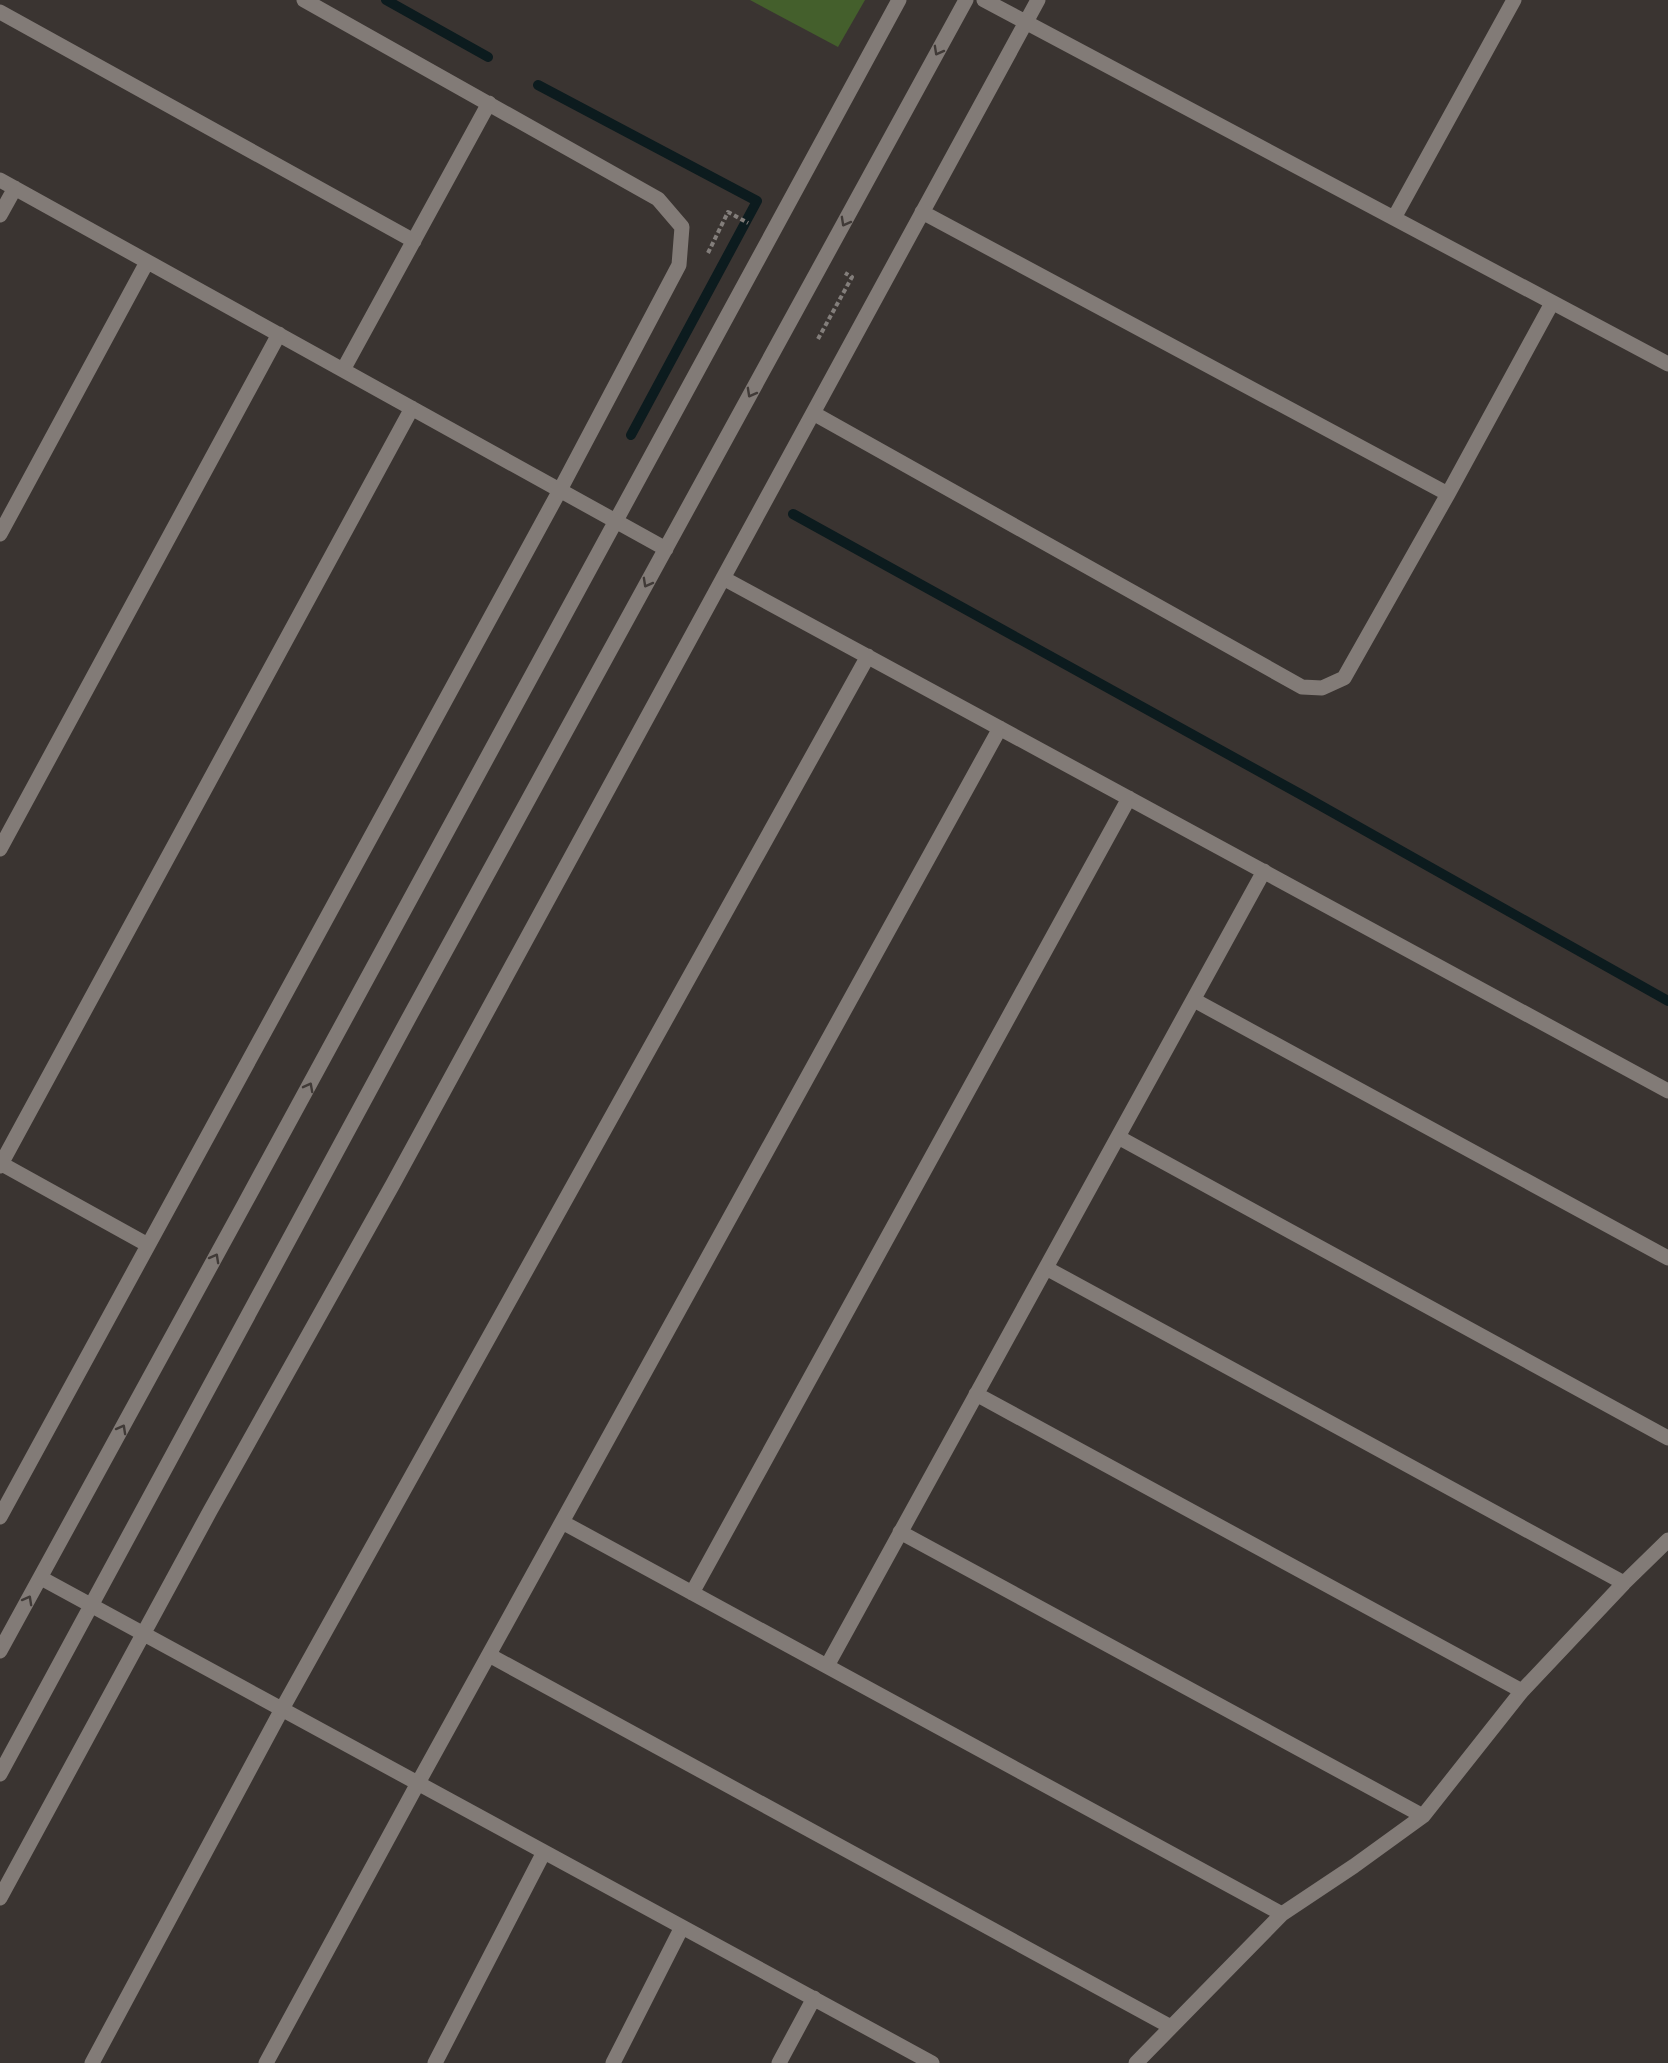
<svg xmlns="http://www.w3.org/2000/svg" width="1668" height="2063" viewBox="0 0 1668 2063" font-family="Manrope,sans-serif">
  <rect width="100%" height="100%" fill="#3a3431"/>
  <!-- grass -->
  <path fill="#445f2c" d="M750 0H865L838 47Z"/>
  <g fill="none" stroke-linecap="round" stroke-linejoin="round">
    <!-- stream -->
    <path stroke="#0c1b1e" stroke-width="10" d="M386 0 488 57
      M538 85 757 201 631 435
      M793 514 1300 794 1668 1001"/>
    <!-- path -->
    <path stroke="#837e7b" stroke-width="4" stroke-dasharray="4.5 3" stroke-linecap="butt" d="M708 253 728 212 748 223
      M818 339 852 277 845 273"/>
    <!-- minor -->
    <path stroke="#827b77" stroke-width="15" d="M984 0 1668 364
      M0 12 414 241
      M0 180 666 549
      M922 212 1448 494
      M0 215 15 188
      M1394 218 1514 0
      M343 370 489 103
      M813 413 1302 687 1322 688 1344 678 1448 494 1552 303
      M0 534 147 262
      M723 578 1668 1091
      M0 849 279 334
      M1194 1000 1668 1258
      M1118 1137 1668 1438
      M0 1163 148 1245
      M0 1166 412 408
      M1046 1268 1624 1583
      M976 1394 1522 1691
      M0 1517 560 490 679 265 682 227 658 199 304 0
      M562 1522 1282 1914
      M900 1532 1423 1816
      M41 1578 932 2063
      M692 1593 1129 798
      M0 1651C302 1102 598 550 899 0
      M489 1655 1171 2027
      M827 1666 1264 871
      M0 1774 411 1014 966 0
      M0 1898 210 1511 393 1184 1038 0
      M92 2063 282 1709 868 656
      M266 2063 418 1783 1000 728
      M435 2063 544 1852
      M613 2063 682 1927
      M779 2063 814 1998
      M1136 2063 1282 1914 1354 1866 1423 1816 1522 1691 1624 1583 1668 1540"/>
  </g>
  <!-- one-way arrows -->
  <defs><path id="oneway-chevron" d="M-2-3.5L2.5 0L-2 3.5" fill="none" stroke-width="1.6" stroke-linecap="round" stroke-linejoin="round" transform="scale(1.5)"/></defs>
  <g stroke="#403a37">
    <use href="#oneway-chevron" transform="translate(938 51) rotate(119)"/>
    <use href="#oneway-chevron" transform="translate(845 222) rotate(119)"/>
    <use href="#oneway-chevron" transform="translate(751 393) rotate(119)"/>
    <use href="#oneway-chevron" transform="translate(647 583) rotate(119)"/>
    <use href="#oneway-chevron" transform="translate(309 1087) rotate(-62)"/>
    <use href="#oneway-chevron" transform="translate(215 1258) rotate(-61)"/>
    <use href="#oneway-chevron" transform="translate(122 1429) rotate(-61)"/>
    <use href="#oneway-chevron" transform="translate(28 1600) rotate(-61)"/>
  </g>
</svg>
